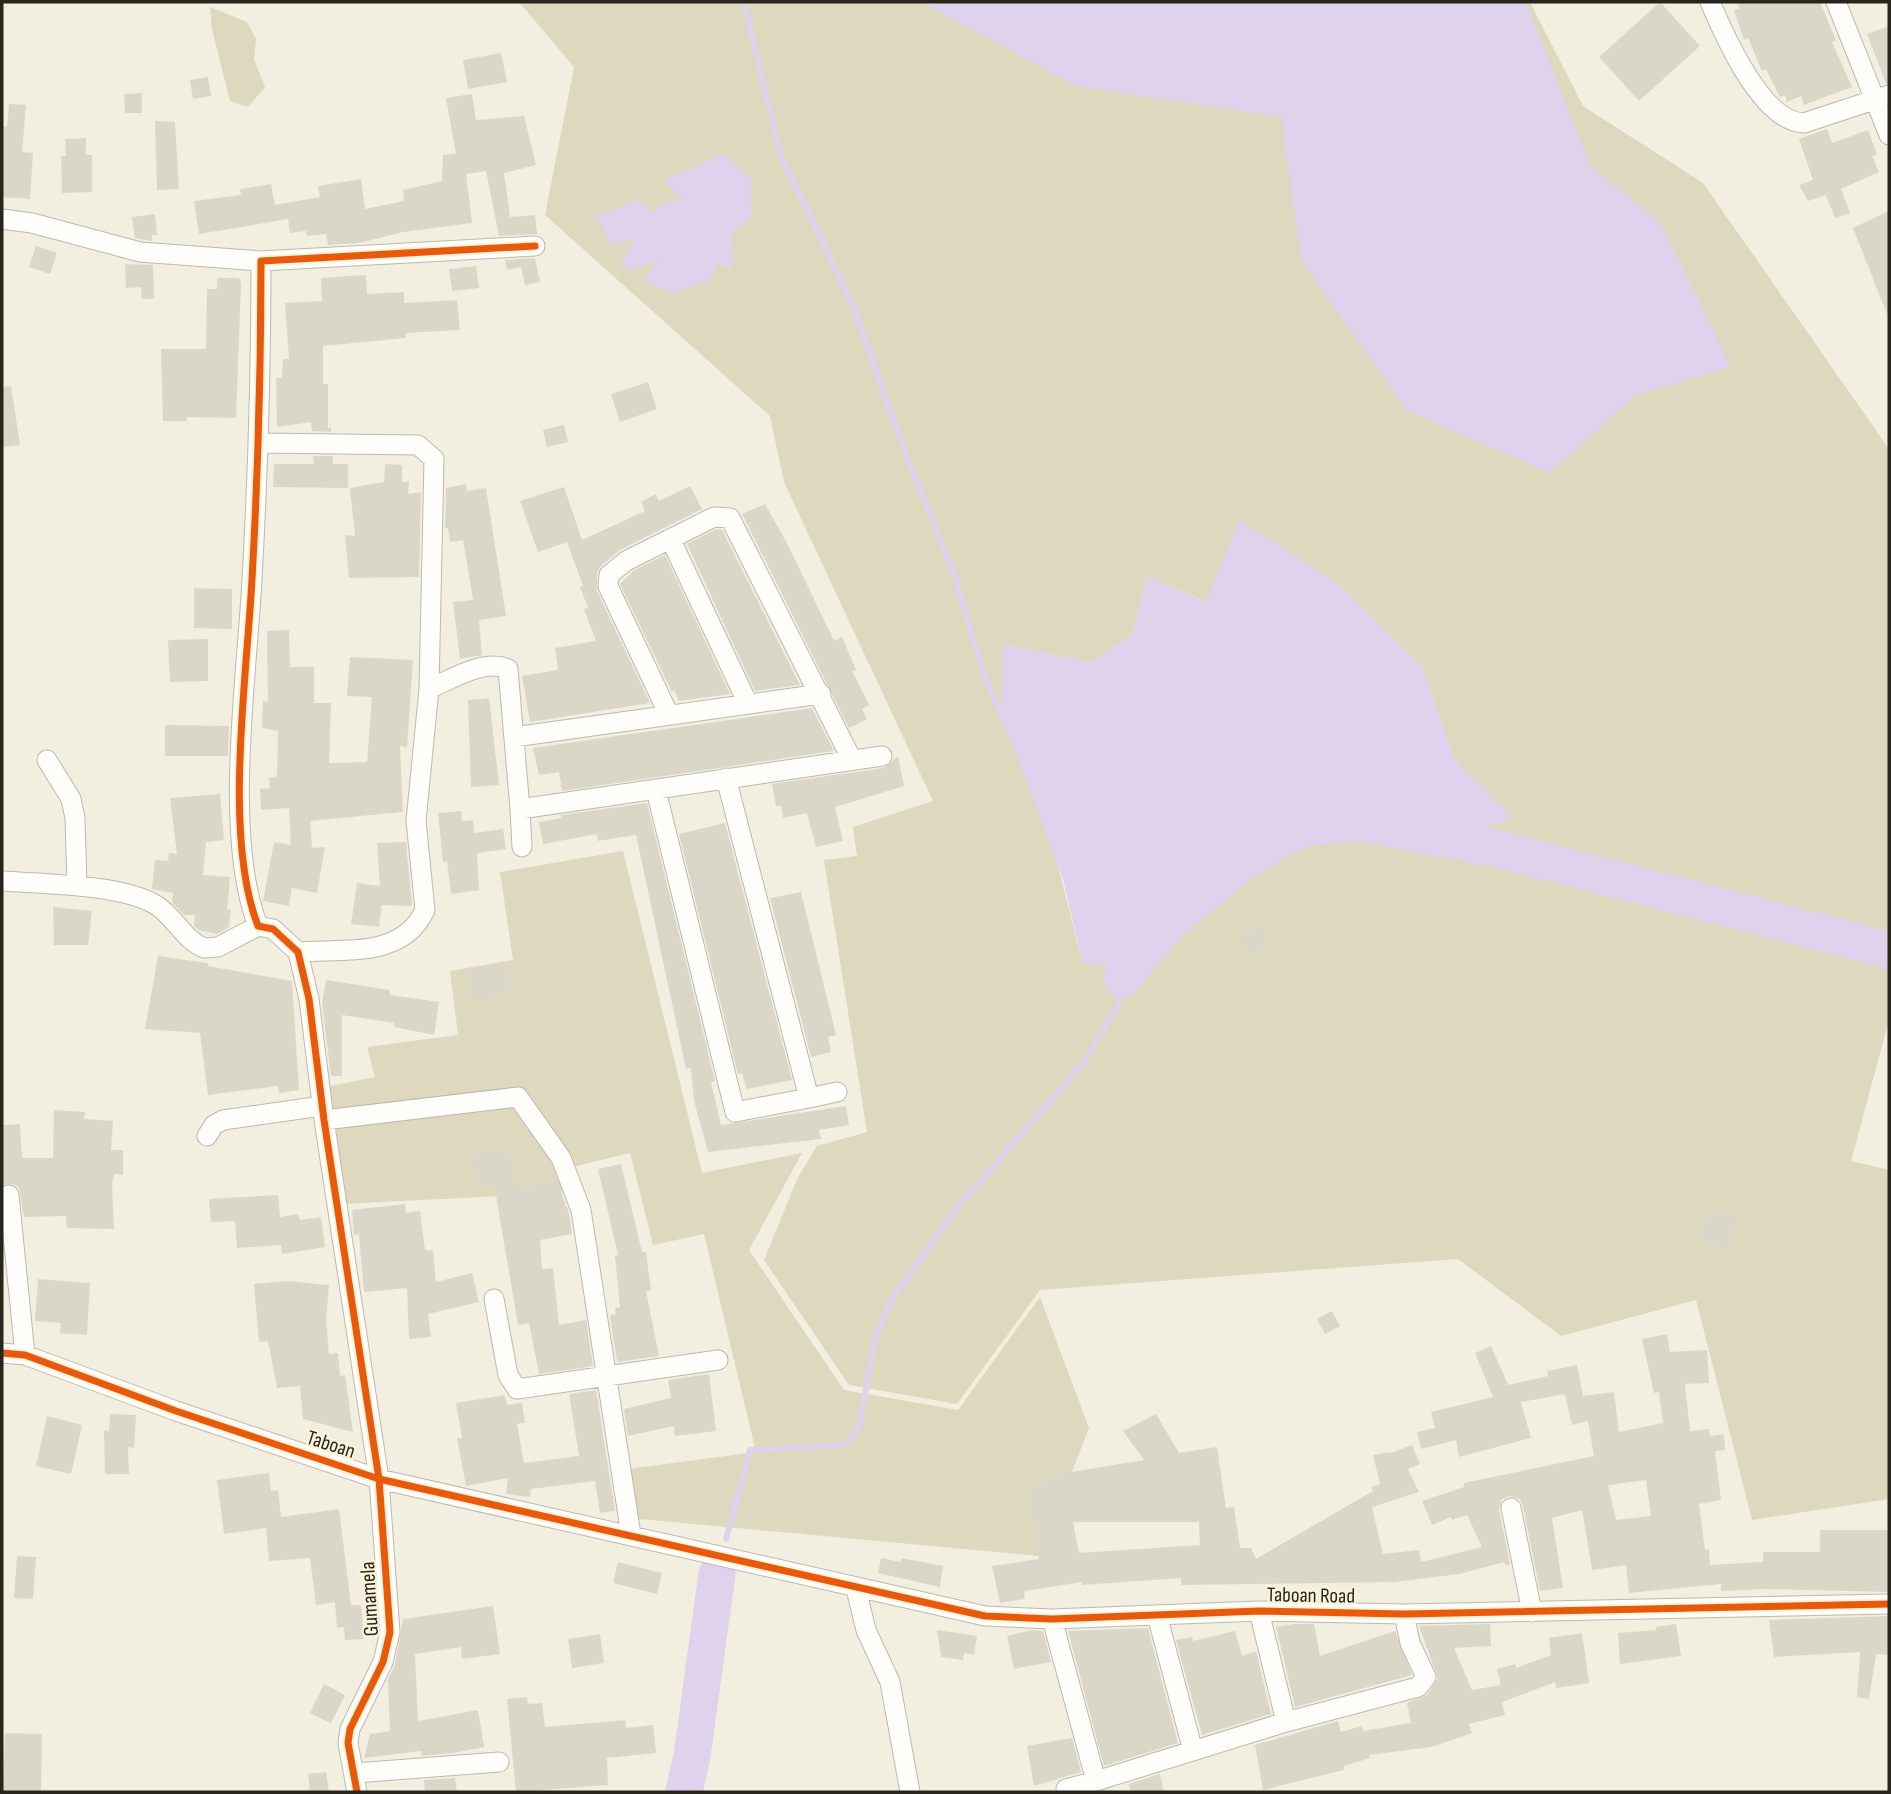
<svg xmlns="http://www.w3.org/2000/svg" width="1891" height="1794" viewBox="0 0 1891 1794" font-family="'Sofia Sans Condensed',sans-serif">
  <rect width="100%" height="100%" fill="#f2efe1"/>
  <!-- green -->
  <path fill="#ded8be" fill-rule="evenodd" d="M519 2H1530L1583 106 1703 183 1889 449V1020L1851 1161 1889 1170V1499L1752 1520 1696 1300 1561 1336 1458 1259 1040 1290 957 1404 849 1385 764 1260 798 1177 817 1146 867 1132 824 860 857 856 853 827 933 801 784 482 770 416 545 215 574 67ZM665 181 752 217 730 237 733 257 730 268 717 263 643 280 662 259 630 270 621 263 636 238 684 199ZM1239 521 1336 582 1422 667 1455 761 1512 818 1448 841 1297 818 1204 869 1112 967 1083 964 1002 644 1091 662 1132 635 1147 576 1207 603Z
    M210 7 247 22 256 39 254 59 265 87 248 107 230 101 212 29Z
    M623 851 702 1173 802 1153 749 1250 844 1390 958 1410 1040 1297 1089 1428 1039 1556 618 1517 628 1469 756 1452 704 1234 653 1245 630 1153 572 1167 578 1192 343 1204 326 1087 375 1077 367 1047 458 1035 450 971 513 960 500 872Z"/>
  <!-- water -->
  <path fill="#ded2ec" d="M921 2H1526L1590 166 1660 222 1731 366 1634 396 1550 473 1407 411 1301 260 1281 117 1076 86Z
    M723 154 751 178 752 217 730 237 733 257 731 268 717 263 710 281 672 293 642 279 660 260 630 270 621 263 635 239 610 244 596 216 638 199 654 213 663 202 683 199 664 180Z
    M1239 520 1336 582 1422 667 1455 761 1513 818 1448 841 1297 818 1204 869 1112 967 1083 964 1063 879 1002 717V644L1091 662 1132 635 1147 576 1206 603Z"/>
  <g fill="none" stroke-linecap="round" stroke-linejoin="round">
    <!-- stream -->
    <path stroke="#ded2ec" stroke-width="6" d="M744 2 780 153 854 308 899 436 954 574 982 669 1006 725
      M726 1539 750 1450 840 1445 852 1438 860 1423 874 1342 890 1302 955 1210 1084 1062 1120 1001 1122 979 1107 960"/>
    <!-- river -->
    <path stroke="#ded2ec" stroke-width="37" d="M1122 979 1169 923 1237 867 1273 843 1302 828 1360 823 1498 849 1889 950
      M684 1792 692 1756 717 1574"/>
  </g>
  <!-- building -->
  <path fill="#dbd7c8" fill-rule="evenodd" d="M1660 2 1700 46 1639 101 1599 57Z
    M1736 2H1820L1836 40 1832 42 1852 87 1804 105 1801 96 1787 102 1785 95 1780 97 1766 69 1762 71 1748 38 1744 40 1734 10 1740 8Z
    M1889 26V83H1886L1867 34Z
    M501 53 507 82 468 89 463 60Z
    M208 77 211 96 193 99 190 80Z
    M142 93V113H125L124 94Z
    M472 94 476 120 524 116 536 165 504 173 510 217 535 215 537 234 499 236 486 171 466 174 472 223 403 232 359 243 328 245 326 234 307 236 306 231 290 233 288 219 199 234 194 201 241 195 240 189 271 184 275 205 320 197 318 186 361 179 365 209 404 201 403 190 442 181 443 155 456 154 446 98Z
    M9 104 26 105 22 152 33 153 30 199 2 197V126L7 127Z
    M155 121 175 122 179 189 157 190Z
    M1827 129 1832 143 1868 130 1877 155 1872 156 1879 172 1841 189 1850 213 1835 218 1826 195 1808 201 1799 185 1813 180 1799 139Z
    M86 138V155H92V192L62 193 61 156H66L65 139Z
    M1889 211V313L1887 314 1853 228Z
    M155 214 157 235H152V241L135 238 132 217Z
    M36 246 57 253 50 274 29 267Z
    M535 258 540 282 525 285 521 267 507 270 505 260Z
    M125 264 153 265 154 299H142L141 287 126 288Z
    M476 266 479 288 452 291 449 269Z
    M366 275 367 294 404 292V303L457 300 460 330 406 333V338L323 346V384H328V428L331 427V432L312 431 311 422 277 427 276 378H282L283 359H289L285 303 322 301 321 278Z
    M217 278H239L241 283 236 418 187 417V421H163L161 349H206L207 289H217Z
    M648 382 657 409 620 422 611 394Z
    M11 386 20 445 2 447V387Z
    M564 425 568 442 547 447 543 430Z
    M313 456H333V464H348V488L273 487 274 464H314Z
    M385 464 402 465V482H409L408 494 421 492 419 577 349 578 345 535 355 536 350 488 384 482Z
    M466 484 467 491 486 488 506 616 479 620 482 655 460 659 453 602 473 600 463 540 450 542 448 528H445L446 488Z
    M690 486 702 509 620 550 601 566 597 573V591L650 703 530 722 522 676 558 670 555 648 596 641 584 609 588 608 580 587 583 586 567 542 538 552 520 501 564 487 582 540 645 511 641 502 656 494 659 501Z
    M765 504 789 547 834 641 842 637 856 670 852 671 869 705 862 709 867 719 849 728 742 514Z
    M717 529 722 530 800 685 755 691 687 544Z
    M665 555 730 694 679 701 674 690 672 692 620 584 633 571Z
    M194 588 232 589V629L194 628Z
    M289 630 290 667H314V703H331L329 763 367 762 372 697 347 696 350 657 413 660 407 747 400 746 403 812 310 821 312 848 325 847 317 893 292 888 289 906 263 901 274 842 291 845 289 808 261 810 260 789 270 788 269 778 277 777 278 731 262 728 263 701 268 702 267 631Z
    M208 639V681L170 682 168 640Z
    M489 698 499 785 471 787 468 700Z
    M812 708 834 751 562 791 559 772 539 775 533 748Z
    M165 725 229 726 228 756H165Z
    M898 756 904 786 835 807 843 841 816 847 807 813 783 818 781 806H776L772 784 884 768Z
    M220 794 224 840 206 842 203 875 230 877 227 909 231 910 229 927 217 934 199 930 194 926 195 915H184L172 902 173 893 152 889 155 860 168 861 169 853 177 854 170 798Z
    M647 803 715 1081 711 1082 721 1125 846 1106 849 1125 819 1130 821 1139 708 1152 694 1101 691 1068 686 1069 636 835 598 841 597 834 543 844 539 822 561 818V815Z
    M461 811 462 821 473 820 474 833 503 829 506 849 477 853 479 890 451 894 447 861 443 862 438 813Z
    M725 823 792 1080 747 1089 742 1073 738 1074 679 834Z
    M406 842 412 906 382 905 379 927 351 924 357 883 380 886 377 843Z
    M801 892 836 1035 828 1037 831 1052 811 1057 770 898Z
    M53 907 92 911 88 945H54Z
    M1261 927 1270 946 1249 956 1240 937Z
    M158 956 208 963V966L292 981 299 1090 279 1093 278 1086 208 1095 200 1033 145 1029Z
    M510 965 511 991 495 992 494 999 472 1000 470 968Z
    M326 980 390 990V995L439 1002 434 1035 394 1027V1023L342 1015V1076H331L322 1003Z
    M54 1110 85 1112 84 1119 113 1121 111 1150H123V1175L114 1174 112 1183 114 1229 67 1228 66 1216 24 1217 19 1188 13 1184 2 1185V1125L20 1124 22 1158H53Z
    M509 1148 516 1189 557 1182 569 1213 572 1234 540 1240 542 1269 553 1268 559 1325 586 1320 593 1366 539 1374 529 1323 518 1325 494 1184 476 1187 471 1154Z
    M621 1164 642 1252H646L651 1291H646L659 1356 617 1362 610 1315 616 1314 615 1308 620 1307 615 1256 618 1255 598 1169Z
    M278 1195 280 1217 298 1214 300 1220 321 1217 325 1247 282 1254 281 1245 237 1248 235 1221 211 1222 209 1199Z
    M405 1204 406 1213 420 1211 425 1250H433L436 1282 472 1273 479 1302 428 1314 431 1337 409 1339 407 1288 364 1292 359 1234 354 1235 352 1210Z
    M1708 1208 1738 1214 1730 1248 1700 1242Z
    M38 1279 90 1283 87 1335 60 1333 61 1323 35 1321Z
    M286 1281 329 1285 326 1320 329 1354 338 1353 340 1376 345 1375 353 1432 303 1419 300 1386 277 1388 268 1341 259 1342 254 1284Z
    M1332 1311 1340 1326 1325 1334 1317 1319Z
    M1667 1334 1670 1352 1707 1350 1709 1383 1685 1384 1690 1431 1709 1429 1710 1436 1724 1434 1725 1450 1715 1451 1721 1500 1699 1504 1705 1550 1709 1549 1710 1565 1763 1562V1552H1820V1530H1889V1592L1764 1589 1721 1591V1584L1629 1593 1626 1565 1592 1570 1582 1510 1552 1518 1563 1588 1540 1591 1523 1506 1520 1499 1509 1496 1502 1499 1499 1510 1510 1564 1506 1566 1504 1562 1459 1574 1395 1582 1181 1585V1578L1082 1585V1582L1024 1591 1025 1599 1000 1603 992 1566 1039 1559 1028 1493 1059 1474 1144 1460 1123 1431 1156 1414 1179 1453 1217 1447 1226 1508 1234 1507 1240 1548H1251L1256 1559 1373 1491 1371 1487 1380 1484 1373 1455 1389 1452V1454L1412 1445 1420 1464 1408 1469 1419 1492 1372 1507 1383 1554 1419 1550 1421 1562 1482 1547 1467 1515 1452 1520 1451 1517 1432 1525 1422 1501 1464 1487V1483L1594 1456 1588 1421 1572 1425 1565 1394 1521 1402 1531 1438 1459 1457 1456 1440 1421 1449 1417 1432 1435 1428 1431 1412 1493 1397 1475 1353 1491 1346 1508 1385 1548 1376 1547 1371 1577 1365 1583 1396 1614 1392 1619 1432 1663 1423 1659 1392 1654 1393 1642 1339ZM1646 1480 1651 1516 1616 1520 1608 1485ZM1073 1522H1199L1200 1545 1079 1553Z
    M709 1374 716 1431 675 1436 674 1426 628 1436 624 1409 671 1398 668 1380Z
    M596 1390 615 1511 600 1513 595 1481 531 1489 530 1497 506 1494 508 1478 466 1486 457 1438H462L456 1403 505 1395 507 1405 522 1403 525 1423 517 1424 524 1463 579 1456 569 1394Z
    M110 1414 136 1415 134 1448 128 1447 129 1474H105L104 1430 109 1431Z
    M47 1416 82 1425 71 1474 36 1466Z
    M269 1473 271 1491 278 1490 281 1517 339 1509 351 1605H361L364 1639 345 1640 344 1627 337 1628 335 1602 316 1605 310 1558 269 1561 266 1528 224 1534 217 1480Z
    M17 1556 36 1557 33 1599 14 1598Z
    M881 1558 901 1562V1558L943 1566 940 1587 878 1573Z
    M618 1562 662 1573 657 1594 613 1583Z
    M493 1606 500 1654 462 1659 461 1647 415 1654 418 1721 478 1710 484 1747 453 1753 422 1756 421 1751 364 1758 370 1734 390 1731 388 1679 395 1665 403 1619Z
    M1889 1616V1655L1876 1654 1869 1699 1857 1697 1860 1652 1774 1657 1769 1620Z
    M1294 1624H1314L1320 1656 1395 1631 1412 1675 1295 1707 1276 1627Z
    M1490 1624 1491 1646 1454 1648 1472 1690 1501 1685 1497 1669 1515 1664 1516 1668 1551 1655 1549 1638 1582 1633 1589 1683 1556 1688 1555 1682 1502 1702 1505 1715 1469 1724 1472 1733 1432 1747 1369 1755 1370 1758 1344 1766V1770L1263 1790 1255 1745 1338 1721 1341 1732 1362 1726 1363 1731 1411 1723 1407 1703 1427 1695 1438 1678 1419 1626Z
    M1676 1624 1681 1656 1620 1664 1618 1633 1656 1630V1627Z
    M1148 1628 1178 1743 1104 1766 1068 1631Z
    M937 1630 977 1636 974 1655 964 1653 963 1660 941 1657Z
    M1032 1630 1043 1631 1051 1662 1014 1669 1007 1636Z
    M1235 1631 1242 1656 1256 1651 1271 1714 1202 1735 1176 1640 1192 1637 1193 1641Z
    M600 1634 604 1663 572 1668 568 1639Z
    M324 1684 345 1695 331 1723 310 1713Z
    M527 1697 528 1704 542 1703 545 1727 625 1720 626 1728 653 1725 656 1753 607 1758 608 1785 516 1792 507 1699Z
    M5 1733 42 1734 41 1792H3Z
    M1072 1738 1081 1772 1034 1786 1027 1746Z
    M326 1772 329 1792H310L308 1774Z
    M1160 1774 1164 1792H1131L1129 1784Z
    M455 1778 457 1792H425L424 1780Z"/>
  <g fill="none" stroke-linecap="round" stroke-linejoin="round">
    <!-- street casing -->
    <g stroke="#bcb9ae" stroke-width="21">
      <path id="street" d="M1710 2C1725 37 1762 122 1804 123L1889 95
        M1836 2 1889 135
        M2 219 32 223 140 252 261 261
        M260 443 418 445 434 459 429 689 416 821 425 910C402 960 341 948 298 952
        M671 540 748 704
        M429 689C450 680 485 658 508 669L520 809 882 756
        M669 715 608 586 609 575 626 561 714 517 730 518 852 760
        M514 737 821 694
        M47 760 71 799 75 818 77 886
        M656 790 735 1112 809 1098 726 778
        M520 809 522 847
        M2 881C43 884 122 884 156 905 174 916 184 940 204 948L218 947 258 926
        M809 1098 837 1092
        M324 1120 518 1097 561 1158 581 1210 631 1535
        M207 1136 214 1125 223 1120 322 1106
        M9 1195 25 1355
        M494 1299 508 1375 517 1389 718 1360
        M2 1353 25 1355 176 1411 379 1479 985 1616 1052 1619 1259 1611 1404 1614 1889 1604
        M1511 1508 1532 1612
        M856 1589 866 1630 890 1682 910 1792
        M1259 1611 1286 1722
        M1157 1615 1193 1751
        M1052 1619 1096 1781 1286 1722 1418 1687 1426 1677 1410 1643 1404 1614
        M355 1773 499 1762
        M1066 1789 1096 1781
        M357 1792 348 1743 350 1729 383 1662 390 1632 379 1479 324 1120 309 999 298 952 273 929 258 926C223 836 247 677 252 579 258 473 261 368 261 261L535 246"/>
    </g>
    <!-- street -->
    <use href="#street" stroke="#fdfdfa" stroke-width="19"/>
    <!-- cycleway casing -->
    <g stroke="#f9f3da" stroke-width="11">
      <path id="cycleway" d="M2 1353 25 1355 176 1411 379 1479 985 1616 1052 1619 1259 1611 1404 1614 1889 1604
        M357 1792 348 1743 350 1729 383 1662 390 1632 379 1479 324 1120 309 999 298 952 273 929 258 926C223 836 247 677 252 579 258 473 261 368 261 261L535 246"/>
    </g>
    <!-- cycleway -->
    <use href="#cycleway" stroke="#e8590c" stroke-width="7"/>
  </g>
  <g text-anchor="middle" stroke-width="5" stroke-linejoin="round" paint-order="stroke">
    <!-- street labels -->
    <g font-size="21" fill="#27251c" stroke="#f9f3da">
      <text transform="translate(331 1444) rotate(18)" y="7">Taboan</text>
      <text transform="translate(1311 1595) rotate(1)" y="7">Taboan Road</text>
      <text transform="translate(369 1599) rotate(-93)" y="7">Gumamela</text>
    </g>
  </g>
  <!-- border -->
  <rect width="1891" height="1794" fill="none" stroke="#27251c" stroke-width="7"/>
</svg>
